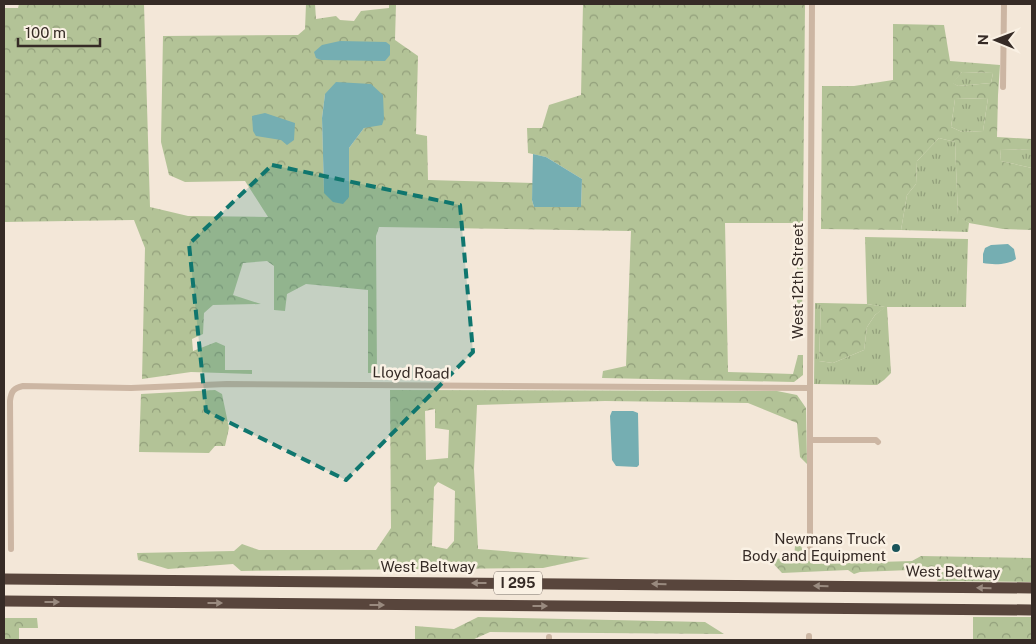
<svg xmlns="http://www.w3.org/2000/svg" width="1036" height="644" viewBox="0 0 1036 644" font-family="'Public Sans',sans-serif">
  <defs>
    <pattern id="grass-tufts" width="24" height="20" patternUnits="userSpaceOnUse" patternTransform="scale(1.25)"><rect width="24" height="20" fill="#b3c397"/><path d="M3 7l-1-3M5 7V3M7 7l1-3M15 17l-1-3M17 17v-4M19 17l1-3" fill="none" stroke="#929f7b"/></pattern>
    <pattern id="forest-crowns" width="20" height="18" patternUnits="userSpaceOnUse" patternTransform="scale(1.25)"><rect width="20" height="18" fill="#b3c397"/><path d="M2 6a3 3 0 1 1 6 0M12 15a3 3 0 1 1 6 0" fill="none" stroke="#929f7b"/></pattern>
  </defs>
  <rect width="100%" height="100%" fill="#f3e7d8"/>
  <!-- grass -->
  <path fill="url(#grass-tufts)" d="M962 72 993 73 991 83 958 86 952 83Z
    M988 98 983 131 962 132 951 127 955 99Z
    M939 138 955 142 958 215 969 223 968 232 901 230 907 195 916 184 917 161Z
    M1000 149 1032 150V168L1001 161Z
    M865 237 968 239 966 307H887L891 373 884 380 877 385 814 384 815 303H821L819 361 833 363 864 350 867 327 875 315 885 307 867 304Z"/>
  <!-- forest -->
  <path fill="url(#forest-crowns)" fill-rule="evenodd" d="M19 4H144L150 207 188 216 268 217 245 181 185 182 169 175 161 142 163 36 298 35 305 29 306 4H315L316 19 336 16 340 20 354 21 361 11 389 8V4H396L395 40 418 56 416 134 427 136 428 180 533 183 532 200 534 207H581L582 179 546 157 528 153 527 128H542L549 105 581 95 583 4H805L802 332 797 333V223H725L728 372 793 374 798 355H803V375L794 382 602 378 603 371 626 366 631 231 379 227 376 236 377 373H368V290L306 284 287 294 285 311 274 310V266L267 261 243 263 233 295 261 304 213 305 204 313 203 334 192 339 193 351 216 342 225 346V370H252V374L191 372 142 379 145 248 134 220 4 222V8H18ZM325 94 364 128 349 148 324 193 322 118Z
    M893 24 944 25 950 61 1000 65 998 95 997 137 1032 139V150L1000 149 1001 161 1032 168V230L1003 229 969 223 958 216 955 142 939 138 917 161 916 184 907 195 901 230 821 229 822 86H854L893 80ZM962 72 993 73 991 83 958 86 953 83ZM988 98 983 131 962 132 951 127 955 99Z
    M821 303 867 304 886 307 875 315 867 327 864 350 833 363 819 361Z
    M215 390 222 394 229 428 225 446H215L209 453 139 452 141 394Z
    M390 390 777 391 797 395 806 408 807 464 800 457 797 423 748 403 605 401 477 405 474 469 478 549 590 558 543 568 241 571 233 564 168 569 138 560 137 553 234 551 242 544 259 550H376L391 528ZM435 409V428L449 430 448 458 426 460 425 411ZM438 482 455 491 454 541 447 549 432 546 434 487Z
    M801 545 805 561H812L813 564 912 561 921 556 1032 558V582L937 581 942 572 980 574 981 570 929 567 910 570 860 572 854 574 848 570 782 573 769 559 794 558 795 546Z
    M478 617 705 622 724 634 490 632 472 640H415V626L454 629Z
    M973 617H1032V640H973Z
    M4 618H37L38 628H19V640H4Z"/>
  <!-- water -->
  <path fill="#75aeb2" d="M340 41 386 42 390 45V55L385 61 321 60 316 58 314 52 322 45Z
    M336 82 371 84 383 95 384 119 382 125 364 128 349 148V197L343 204 333 202 324 193 322 118 325 94Z
    M265 113 295 123 294 140 287 145 281 140 256 136 253 131 252 116Z
    M533 154 546 157 582 179 581 207H534L532 200Z
    M1008 244 1014 249 1016 259C1008 265 993 265 983 263V254L985 248 991 245Z
    M612 411H633L638 413 639 465 637 467 616 466 612 460 610 416Z"/>
  <g fill="none" stroke-linecap="round" stroke-linejoin="round">
    <!-- street -->
    <path stroke="#ccb6a3" stroke-width="6" d="M1003 87 1004 4
      M810 440H876L878 442
      M11 549 10 401C11 391 14 388 23 386L131 388 227 384 810 388
      M810 558V388L812 4
      M549 640V637
      M809 640V636"/>
    <!-- highway -->
    <path stroke="#58453c" stroke-width="11" d="M4 579 1032 588
      M4 601 1032 610"/>
  </g>
  <!-- one-way arrows -->
  <defs><path id="oneway-solid" d="M-6-.8H1V-3.2L6.5 0L1 3.2V.8H-6Z" transform="scale(1.25)"/></defs>
  <g fill="#998a7f">
    <use href="#oneway-solid" transform="translate(479 583) rotate(-180)"/>
    <use href="#oneway-solid" transform="translate(659 584) rotate(-179)"/>
    <use href="#oneway-solid" transform="translate(821 586) rotate(-179)"/>
    <use href="#oneway-solid" transform="translate(984 588) rotate(-179)"/>
    <use href="#oneway-solid" transform="translate(52 602)"/>
    <use href="#oneway-solid" transform="translate(215 603)"/>
    <use href="#oneway-solid" transform="translate(377 605)"/>
    <use href="#oneway-solid" transform="translate(540 606)"/>
  </g>
  <!-- marked area -->
  <path fill="#0f766e" fill-opacity="0.2" stroke="#0f766e" stroke-width="4" stroke-dasharray="10 6" stroke-linejoin="round" d="M272 165 460 205 473 352 346 480 206 411 189 244Z"/>
  <!-- markers -->
  <circle fill="#19545a" stroke="#faf1e4" stroke-width="2" cx="896" cy="548" r="5"/>
  <g text-anchor="middle" stroke-width="5" stroke-linejoin="round" paint-order="stroke">
    <!-- shield labels -->
    <rect fill="#faf1e4" stroke="#71665f" stroke-width="1" x="494" y="571.5" width="48" height="23" rx="4"/>
    <g font-size="14" font-weight="bold" fill="#362b26">
      <text x="518" y="588">I 295</text>
    </g>
    <!-- street labels -->
    <g font-size="15" fill="#362b26" stroke="#faf1e4">
      <text transform="translate(798 281) rotate(-90)" y="5">West 12th Street</text>
      <text transform="translate(411 373) rotate(1)" y="5">Lloyd Road</text>
      <text x="428" y="572">West Beltway</text>
      <text transform="translate(953 572) rotate(1)" y="5">West Beltway</text>
    </g>
    <!-- poi labels -->
    <g font-size="15" fill="#362b26" stroke="#faf1e4" text-anchor="end">
      <text x="886" y="544">Newmans Truck<tspan x="886" dy="17">Body and Equipment</tspan></text>
    </g>
  </g>
  <!-- border -->
  <rect width="1036" height="644" fill="none" stroke="#362b26" stroke-width="10"/>
  <!-- north arrow -->
  <g transform="translate(996 40) rotate(271)" stroke="#faf1e4" stroke-width="4" paint-order="stroke">
  <path d="M0-4L9 19L0 12L-9 19Z" fill="#362b26"/>
  <text y="-8" font-size="14" font-weight="bold" text-anchor="middle" fill="#362b26">N</text>
  </g>
  <!-- scale -->
  <path d="M18 38v8h82v-8" fill="none" stroke="#362b26" stroke-width="2.5"/>
  <text x="25" y="38" font-size="15" fill="#362b26" stroke="#faf1e4" stroke-width="4" paint-order="stroke">100 m</text>
</svg>
